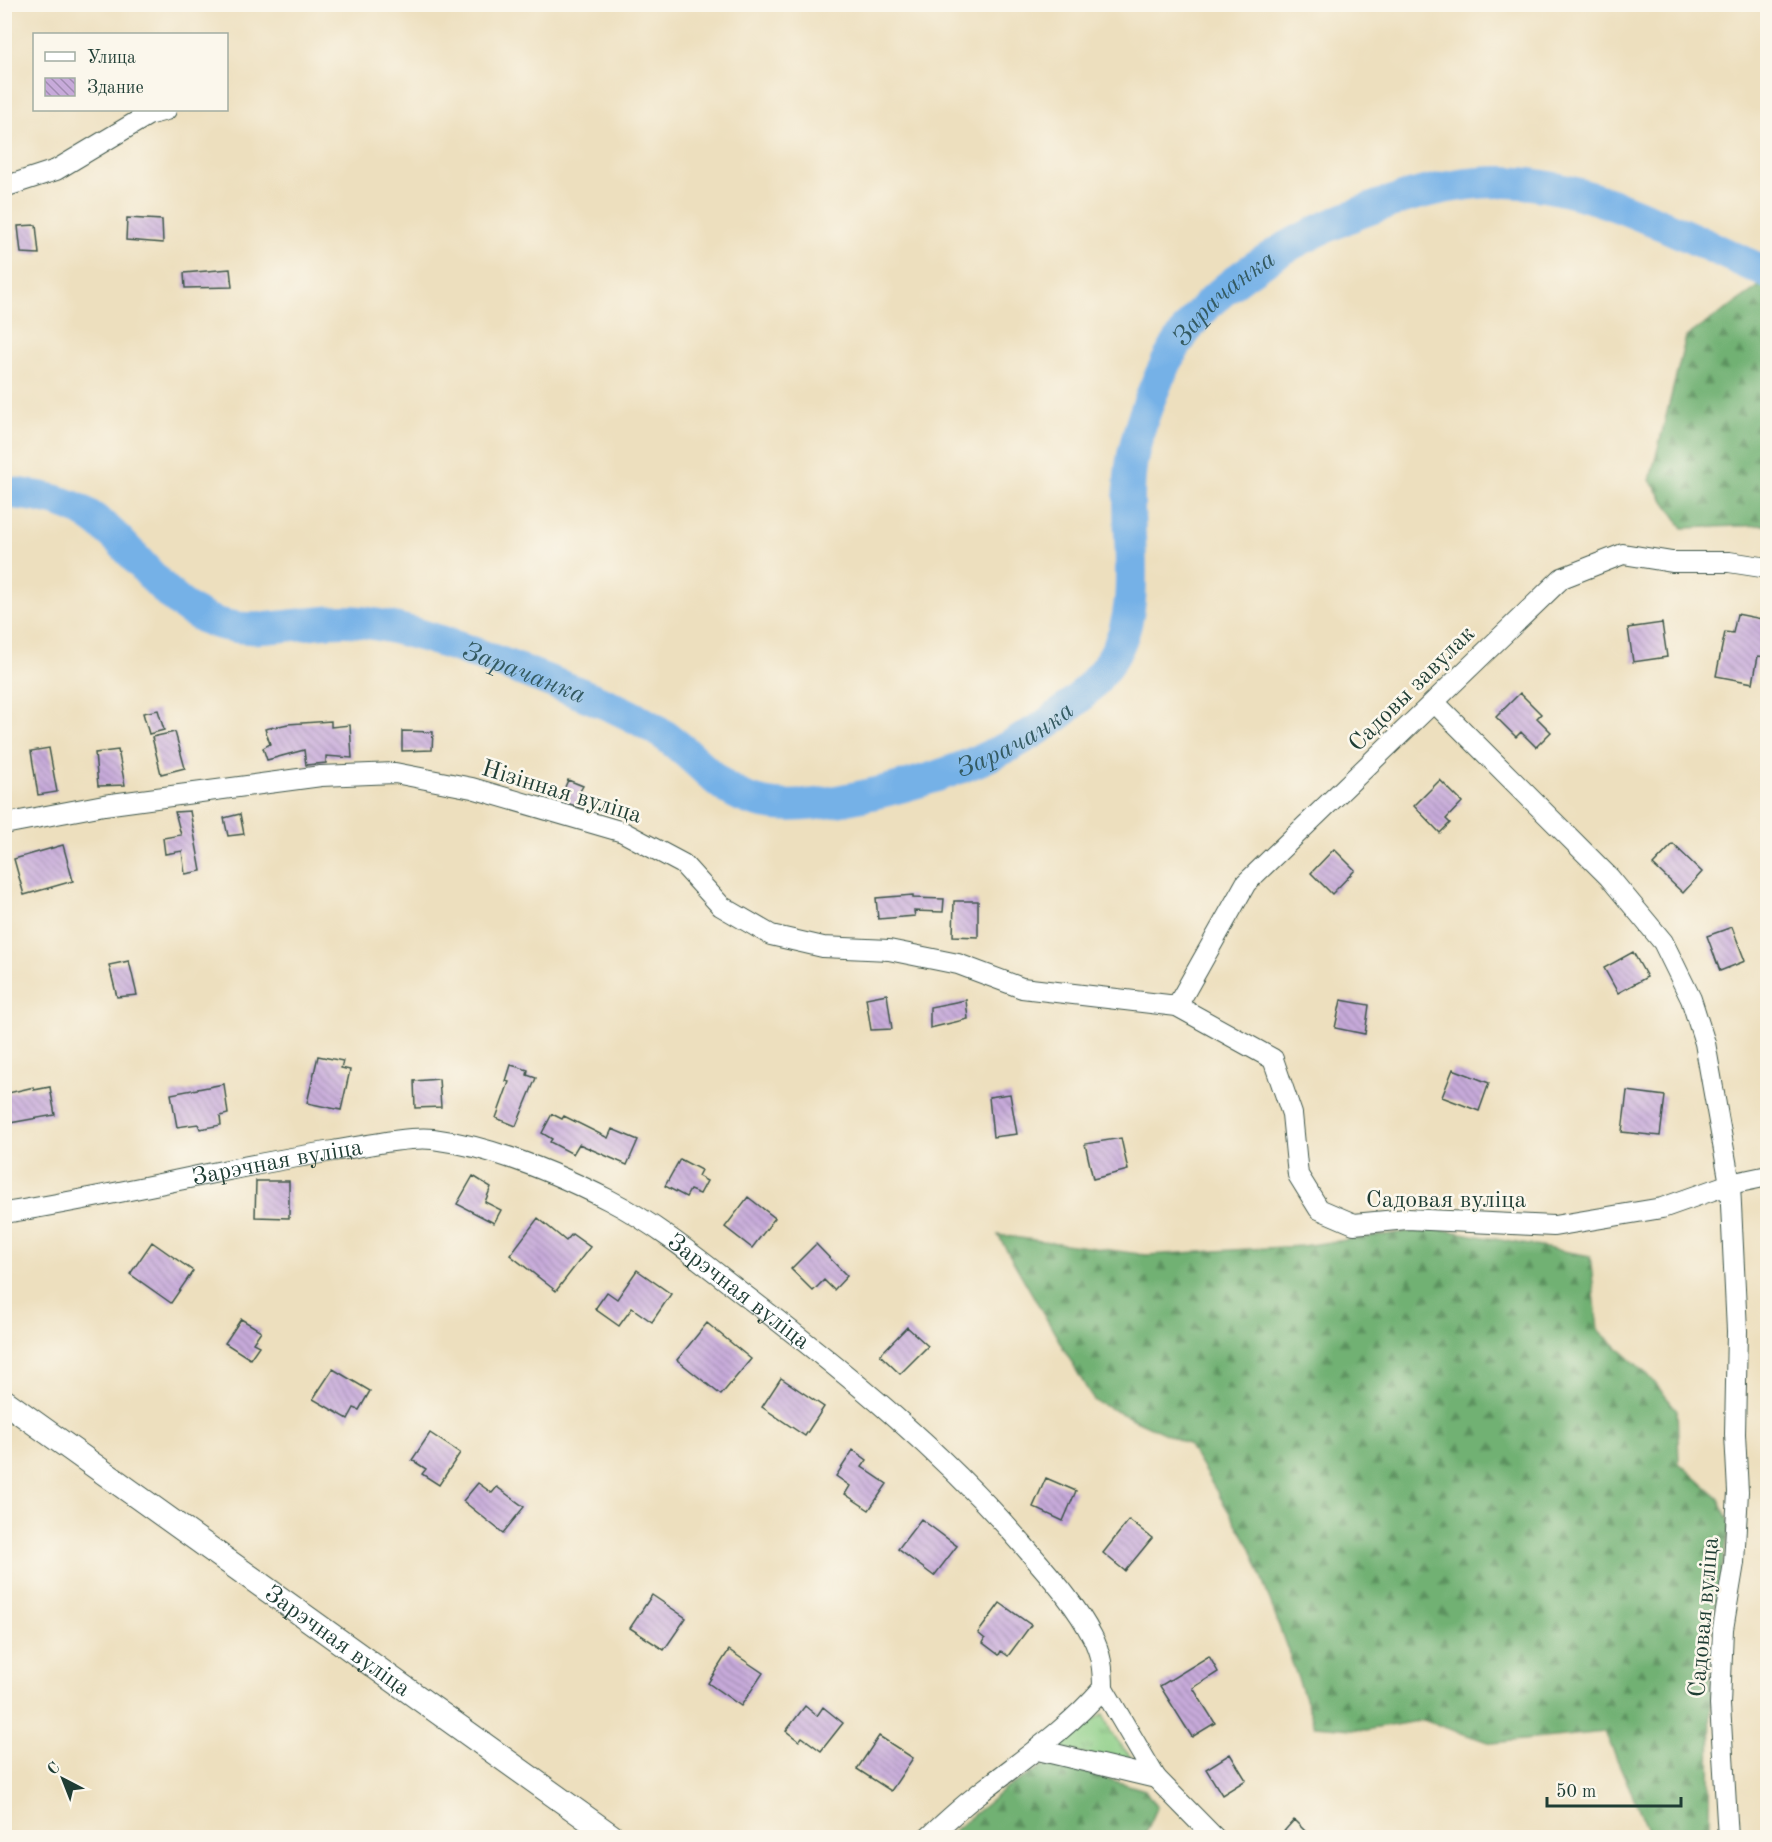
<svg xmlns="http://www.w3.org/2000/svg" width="1772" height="1842" viewBox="0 0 1772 1842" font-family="'Old Standard TT',serif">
  <defs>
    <pattern id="grass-tufts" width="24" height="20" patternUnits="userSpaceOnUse" patternTransform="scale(1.5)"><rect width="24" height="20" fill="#8cce86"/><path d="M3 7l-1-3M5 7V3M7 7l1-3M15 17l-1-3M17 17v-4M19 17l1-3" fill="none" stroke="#72a86e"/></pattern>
    <pattern id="forest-firs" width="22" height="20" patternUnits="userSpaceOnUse" patternTransform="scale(1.5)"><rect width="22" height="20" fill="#71b173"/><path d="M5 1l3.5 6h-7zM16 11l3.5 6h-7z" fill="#5c915f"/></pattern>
    <pattern id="building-back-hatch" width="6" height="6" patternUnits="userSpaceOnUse" patternTransform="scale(1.5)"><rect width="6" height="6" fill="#c7aada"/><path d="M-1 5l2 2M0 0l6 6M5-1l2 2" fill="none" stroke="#a18cb2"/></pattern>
  </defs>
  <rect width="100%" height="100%" fill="#fbf7ec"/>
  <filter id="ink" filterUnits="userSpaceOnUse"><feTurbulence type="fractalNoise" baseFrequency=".0167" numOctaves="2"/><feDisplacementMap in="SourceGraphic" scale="12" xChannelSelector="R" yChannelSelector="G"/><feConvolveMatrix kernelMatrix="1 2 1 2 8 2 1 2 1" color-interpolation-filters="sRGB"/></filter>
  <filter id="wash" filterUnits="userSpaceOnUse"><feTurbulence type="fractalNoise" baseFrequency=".008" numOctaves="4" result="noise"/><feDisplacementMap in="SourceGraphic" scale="24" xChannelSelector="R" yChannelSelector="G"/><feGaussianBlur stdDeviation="1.35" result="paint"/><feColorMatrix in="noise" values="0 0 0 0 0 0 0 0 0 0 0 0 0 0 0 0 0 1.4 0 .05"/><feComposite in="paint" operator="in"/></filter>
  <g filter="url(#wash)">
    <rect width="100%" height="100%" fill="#eddfbe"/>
    <!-- grass -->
    <path fill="url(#grass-tufts)" stroke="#56865d" stroke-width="1.5" d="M1103 1714 1112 1734 1139 1767 1058 1747Z"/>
    <!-- forest -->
    <path fill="url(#forest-firs)" stroke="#487754" stroke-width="1.5" d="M1767 281V525L1683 528 1650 480 1686 337Z
      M1434 1228 1590 1256 1598 1330 1648 1375 1677 1410 1679 1463 1719 1499 1730 1525 1711 1632 1710 1832H1649L1605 1732 1491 1743 1423 1720 1366 1730 1315 1726 1251 1548 1188 1444 1094 1401 998 1235 1147 1255 1302 1246Z
      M1043 1766 1075 1769 1145 1790 1157 1808 1144 1837 945 1838 1005 1789Z"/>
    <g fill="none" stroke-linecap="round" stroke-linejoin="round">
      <!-- river -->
      <path stroke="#75b1e7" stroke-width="32" id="s1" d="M4 492C30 495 57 498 80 510 130 537 154 595 206 619 255 641 310 616 361 622 423 630 504 664 564 687 598 700 633 714 664 735 683 748 698 764 715 779 751 811 796 809 842 800 935 783 1059 743 1112 658 1149 599 1118 518 1134 450 1145 405 1165 355 1195 319 1255 246 1411 179 1505 182 1597 185 1685 237 1768 273"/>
    </g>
    <g id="blocks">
      <!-- building -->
      <path fill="url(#building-back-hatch)" d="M127 218 162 220 163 243 126 240Z
        M36 225 39 254 21 253 18 226Z
        M230 269 232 287 185 288 184 273Z
        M1737 614 1767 620V657L1758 656 1753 683 1716 676 1725 632 1733 633Z
        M1662 623 1667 657 1633 662 1628 628Z
        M1520 693 1541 714 1537 718 1551 732 1536 747 1521 732 1516 737 1496 717Z
        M158 710 164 730 149 734 143 713Z
        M331 721V727L350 725 352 758 326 756V763L306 765 304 750 267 760 263 748 270 744 265 729 288 724Z
        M402 731 433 732 432 750 402 751Z
        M175 732 185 768 161 774 152 737Z
        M49 748 57 792 38 795 31 751Z
        M118 750 125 785 98 786 95 753Z
        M568 780 583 786 579 793 588 797 583 808 559 801Z
        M1440 780 1462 802 1446 819 1450 823 1440 833 1414 806Z
        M190 811 201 871 185 874 182 851 165 854 163 838 181 835 175 812Z
        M240 814 244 834 228 836 224 818Z
        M1673 844 1702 872 1683 893 1653 865Z
        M63 845 73 881 24 895 14 859Z
        M1334 849 1355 870 1332 894 1311 873Z
        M913 895V898L944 899 943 912 914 911 915 916 878 919 876 898Z
        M954 901H978V937L953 936Z
        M1732 927 1745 961 1720 971 1707 936Z
        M1633 952 1647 977 1618 993 1604 968Z
        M129 961 137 995 117 997 109 965Z
        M887 994 892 1029 871 1030 866 998Z
        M966 1000 968 1019 930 1028V1007Z
        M1341 1000 1369 1005 1365 1034 1335 1028Z
        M318 1056 343 1061 341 1068 350 1070 341 1110 307 1103Z
        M511 1065 528 1070 527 1075 536 1078 516 1126 496 1118 509 1082 506 1081Z
        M1453 1069 1489 1083 1479 1111 1442 1097Z
        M439 1079 441 1107 415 1108 414 1081Z
        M224 1084 228 1114 220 1116 221 1125 200 1129 198 1124 177 1127 171 1094Z
        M34 1087V1090L50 1087 55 1115 4 1124V1094Z
        M1627 1091 1665 1096 1660 1136 1622 1132Z
        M1010 1094 1017 1134 993 1137 989 1097Z
        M552 1114 562 1119 564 1116 608 1138 612 1129 638 1140 627 1165 579 1144 573 1154 550 1142 552 1139 542 1133Z
        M1121 1138 1128 1170 1093 1179 1085 1144Z
        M680 1159 701 1170 698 1176 707 1181 700 1194 690 1190 686 1197 665 1186Z
        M473 1176 491 1187 485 1202 501 1210 494 1223 457 1204Z
        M256 1181H289V1218L255 1217Z
        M748 1197 775 1218 752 1248 725 1227Z
        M538 1218 566 1241 572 1234 590 1247 556 1291 510 1255Z
        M152 1242 193 1271 171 1303 130 1274Z
        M816 1244 847 1276 834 1290 824 1280 813 1291 791 1269Z
        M637 1270 671 1294 652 1322 632 1308 619 1326 595 1309 607 1292 617 1299Z
        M241 1319 261 1331 253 1343 259 1346 250 1359 225 1343Z
        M707 1323 751 1359 721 1395 677 1360Z
        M907 1327 928 1346 900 1374 880 1355Z
        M333 1369 370 1391 359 1410 354 1408 348 1419 313 1399Z
        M781 1378 824 1407 805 1436 762 1407Z
        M430 1433 460 1453 439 1485 422 1474 426 1469 412 1460Z
        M853 1450 867 1460 862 1467 887 1484 869 1510 845 1494 850 1486 836 1476Z
        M1046 1478 1076 1491 1063 1521 1033 1507Z
        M478 1483 492 1493 497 1487 524 1507 503 1533 463 1501Z
        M921 1519 957 1546 934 1576 898 1549Z
        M1129 1520 1152 1538 1125 1571 1103 1553Z
        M652 1595 686 1618 664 1650 630 1628Z
        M1000 1603 1031 1625 1008 1656 1001 1651 999 1655 983 1643 985 1639 978 1633Z
        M729 1650 763 1673 741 1706 708 1683Z
        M1209 1656 1218 1672 1193 1688 1215 1723 1192 1737 1160 1686Z
        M805 1706 817 1716 823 1707 843 1723 821 1751 802 1737 799 1741 786 1731Z
        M879 1736 913 1758 891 1791 857 1769Z
        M1230 1754 1246 1780 1222 1795 1206 1769Z
        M1294 1820 1312 1838H1278Z"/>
    </g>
  </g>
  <g filter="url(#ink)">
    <use href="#blocks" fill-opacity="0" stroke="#3e5549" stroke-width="1.5"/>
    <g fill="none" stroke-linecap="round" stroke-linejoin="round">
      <!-- minor casing -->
      <g stroke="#3e5549" stroke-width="22">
        <g id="minor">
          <path d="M4 187 56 170 148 115 166 110"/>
          <path d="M1435 703 1609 877 1663 942 1691 999 1705 1043 1730 1184 1737 1331 1735 1434 1738 1492 1734 1563 1723 1629 1720 1705 1728 1838"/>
          <path d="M4 824 104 805 321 776 395 773 472 788 623 832 683 864 721 906 771 935 823 947 889 950 958 964 1022 988 1177 1006 1273 1059 1292 1114 1298 1175 1319 1209 1354 1224 1407 1219 1554 1226 1662 1208 1730 1184 1768 1176"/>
          <path d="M1177 1006 1246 883 1562 578 1623 554 1672 562H1729L1768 568"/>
          <path id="s2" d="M4 1213C115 1196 223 1168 333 1151 359 1147 408 1136 433 1139 494 1147 554 1172 609 1200 658 1225 707 1266 751 1300 849 1375 943 1452 1024 1546 1048 1574 1075 1603 1092 1636 1101 1653 1103 1669 1103 1688 1066 1731 1021 1760 977 1795 960 1808 944 1823 928 1838"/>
          <path d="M1038 1750 1156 1778 1103 1688"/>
          <path d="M1156 1778 1215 1838"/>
        </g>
      </g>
      <!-- tertiary casing -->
      <g stroke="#3e5549" stroke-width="26">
        <g id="tertiary">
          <path id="s3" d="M4 1401 614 1838"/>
        </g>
      </g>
      <!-- minor -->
      <use href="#minor" stroke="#fff" stroke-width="20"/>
      <!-- tertiary -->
      <use href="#tertiary" stroke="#fff" stroke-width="24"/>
    </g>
  </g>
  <g text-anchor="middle" stroke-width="5" stroke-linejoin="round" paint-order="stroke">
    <!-- street labels -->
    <g font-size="24" fill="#1f3d34" stroke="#fbf7ec">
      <text transform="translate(1411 688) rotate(-45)" y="8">Садовы завулак</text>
      <text transform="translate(562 791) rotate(17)" y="8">Нізінная вуліца</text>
      <text dy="8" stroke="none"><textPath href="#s2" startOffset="278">Зарэчная вуліца</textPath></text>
      <text x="1446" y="1207">Садовая вуліца</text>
      <text dy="8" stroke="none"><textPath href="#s2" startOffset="782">Зарэчная вуліца</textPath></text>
      <text transform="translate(1703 1617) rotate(-85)" y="8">Садовая вуліца</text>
      <text dy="8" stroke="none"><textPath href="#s3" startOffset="411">Зарэчная вуліца</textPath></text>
    </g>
    <!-- water labels -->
    <g font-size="26" font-style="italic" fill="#345a61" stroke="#fbf7ec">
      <text dy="9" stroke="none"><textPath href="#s1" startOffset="1635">Зарачанка</textPath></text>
      <text dy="9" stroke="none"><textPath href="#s1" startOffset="574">Зарачанка</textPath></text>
      <text dy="9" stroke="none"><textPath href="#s1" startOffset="1113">Зарачанка</textPath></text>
    </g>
  </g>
  <!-- margin -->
  <rect width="1772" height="1842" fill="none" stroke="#fbf7ec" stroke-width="24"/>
  <!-- legend -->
  <rect x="33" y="33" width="195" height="78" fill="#fbf7ec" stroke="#a3ada2" stroke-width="1.5"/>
  <rect x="45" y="52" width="30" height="9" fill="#ffffff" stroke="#a3ada2" stroke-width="1.5"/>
  <text x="87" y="63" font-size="18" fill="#1f3d34">Улица</text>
  <rect x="45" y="78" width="30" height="18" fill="url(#building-back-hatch)" stroke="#a3ada2" stroke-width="1.5"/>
  <text x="87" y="93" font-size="18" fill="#1f3d34">Здание</text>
  <!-- north arrow -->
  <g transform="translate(63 1779) rotate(318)" stroke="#fbf7ec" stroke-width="4.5" paint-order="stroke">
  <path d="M0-4.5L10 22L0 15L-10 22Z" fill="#1f3d34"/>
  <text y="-9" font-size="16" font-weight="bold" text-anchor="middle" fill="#1f3d34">С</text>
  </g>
  <!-- scale -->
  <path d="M1547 1797v9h134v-9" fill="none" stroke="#1f3d34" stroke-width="3"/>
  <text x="1556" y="1797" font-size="18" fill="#1f3d34" stroke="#fbf7ec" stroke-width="4.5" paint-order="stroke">50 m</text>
</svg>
